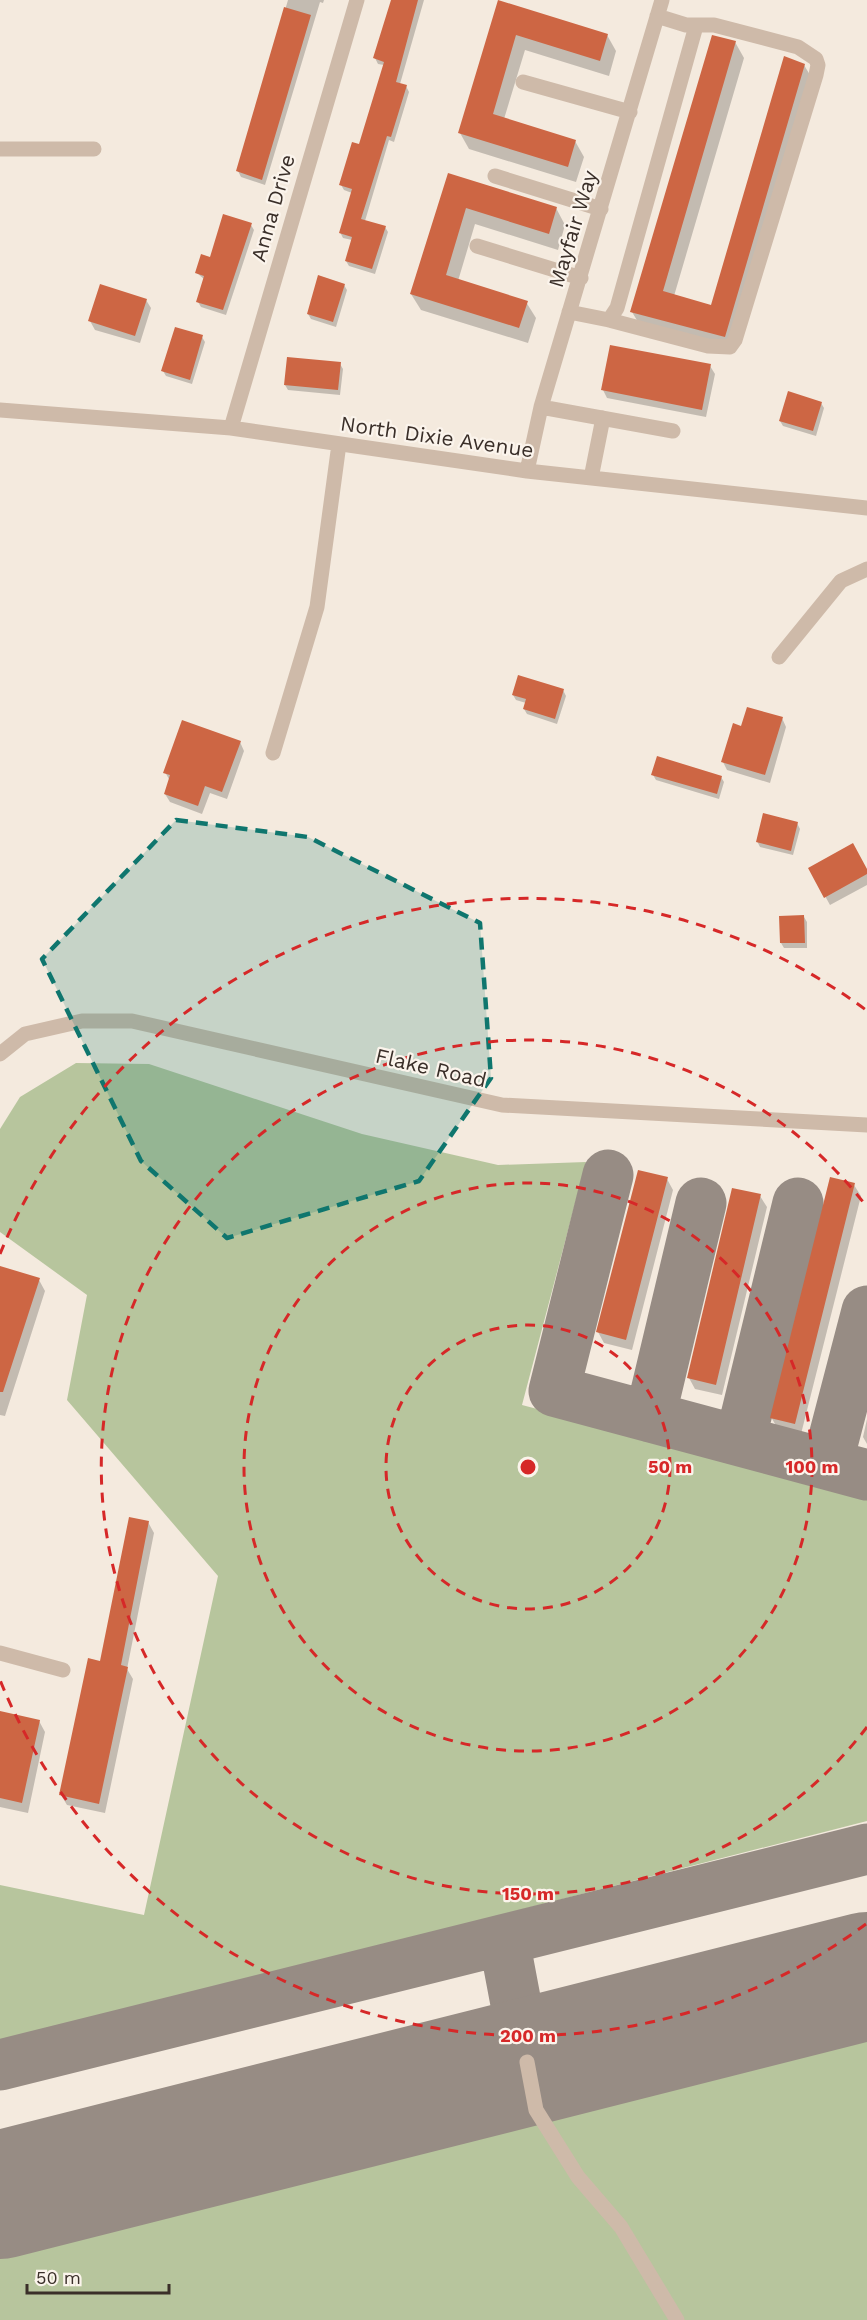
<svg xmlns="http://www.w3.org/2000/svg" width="867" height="2320" viewBox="0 0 867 2320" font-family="'Work Sans',sans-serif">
  <rect width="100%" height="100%" fill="#f4eade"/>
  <!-- green -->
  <path fill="#b7c59d" d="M76 1063 149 1064 362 1134 498 1165 586 1162 522 1405 867 1496V1821L0 2043V1885L144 1915 218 1576 67 1400 87 1295 0 1232V1129L20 1097Z
    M867 2028V2320H0V2251Z"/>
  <!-- shadow -->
  <path fill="#0003" d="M288 0H324L323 3 320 2 265 185 241 177 238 171Z
    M392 0H424L400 84 406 86 409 92 394 142 389 140 365 221 385 227 388 232 375 274 349 266 346 261 352 240 343 238 340 232 352 193 344 190 341 185 360 145 384 65 378 64 375 58Z
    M500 2 607 35 616 51 609 76 525 50 504 119 575 141 584 157 576 182 469 149 460 133Z
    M735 42 744 58 674 296 712 307 804 65 813 80 729 352 641 327 632 312Z
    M449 175 556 208 565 225 558 250 475 224 458 281 526 302 536 318 528 343 421 310 411 294Z
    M251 225 254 230 226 315 201 307 198 302 205 280 197 273Z
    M344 285 347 290 336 327 311 319 308 314Z
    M146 300 151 308 140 343 95 330 90 321Z
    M202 337 205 342 192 384 166 376 163 371Z
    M340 364 343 369 340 395 288 390 285 385Z
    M710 366 715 374 706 417 607 398 603 390Z
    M821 403 824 408 816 436 783 426 780 421Z
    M563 690 566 696 557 724 527 714 524 709 526 703 516 700 513 695Z
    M782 718 786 727 770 783 727 770 723 762Z
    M240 742 244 751 227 799 210 793 202 814 170 802 165 794 170 781 165 772Z
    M653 775 721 777 724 782 719 799 656 780Z
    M797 823 800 829 793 855 760 847 757 841Z
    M810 869 867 871V885L830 905Z
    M804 917 807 922V948H784L781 943Z
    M667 1179 673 1190 632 1350 604 1343 598 1332Z
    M854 1185 861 1196 801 1434 778 1429 771 1417Z
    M760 1196 767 1207 722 1395 695 1389 689 1378Z
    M0 1267 39 1280 45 1291 5 1416 0 1415Z
    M867 1419V1444L863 1437Z
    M148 1522 154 1533 127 1669 133 1679 105 1813 67 1805 61 1795Z
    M0 1712 39 1721 45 1732 28 1813 0 1807Z"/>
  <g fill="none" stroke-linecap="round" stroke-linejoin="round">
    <!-- taxiway -->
    <path stroke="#978c84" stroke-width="51" d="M608 1175 554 1391 867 1475
      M650 1417 701 1203
      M740 1441 798 1203
      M827 1464 867 1311
      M504 1940 527 2062
      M0 2065 867 1849"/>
    <!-- runway -->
    <path stroke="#978c84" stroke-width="128" d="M0 2195 867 1976"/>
  </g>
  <!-- building -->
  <path fill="#cd6644" d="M391 0H418L396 82 407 85 391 137 387 136 361 219 386 226 372 269 345 261 352 237 339 233 352 189 339 185 352 142 359 144 384 62 373 58Z
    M498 0 608 34 600 61 516 35 493 114 576 140 568 167 458 133Z
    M284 7 311 15 262 180 236 171Z
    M712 35 736 41 663 291 711 305 784 56 805 64 725 337 630 312Z
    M448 173 557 207 549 234 466 208 446 275 528 301 519 328 410 294Z
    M223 214 252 223 223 310 196 302 204 276 195 273 201 254 210 257Z
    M318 275 345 284 333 322 307 314Z
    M100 284 147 299 135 336 88 321Z
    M175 327 203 335 190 380 161 371Z
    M610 345 711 364 702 410 601 390Z
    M287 357 341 362 338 390 284 385Z
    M788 391 822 402 813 431 779 421Z
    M518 675 564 689 555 719 523 709 526 699 512 695Z
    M747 707 783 717 765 775 721 762 733 723 741 726Z
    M182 720 241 741 222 792 205 786 198 806 164 794 170 775 163 773Z
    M657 756 722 776 717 794 651 775Z
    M763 813 798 822 791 851 756 842Z
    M853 843 867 869V874L824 898 808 868Z
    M804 915 805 943H780L779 916Z
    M638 1170 668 1177 626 1340 596 1332Z
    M830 1177 855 1183 795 1424 770 1418Z
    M732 1188 761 1194 716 1385 687 1378Z
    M0 1266 40 1278 3 1392H0Z
    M129 1517 149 1521 121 1665 128 1667 99 1804 59 1795 88 1658 100 1661Z
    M0 1711 40 1720 22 1803 0 1798Z"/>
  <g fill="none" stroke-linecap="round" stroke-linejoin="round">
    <!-- minor -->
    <path stroke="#cebaa9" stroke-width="15" d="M523 82 630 112
      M0 149H94
      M495 176 601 209
      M477 246 581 278
      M569 312 609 320 708 346 730 347 735 340 816 75 818 65 816 59 798 47 714 25H686L657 16
      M609 320 617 308 696 26
      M541 407 673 431
      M0 410 231 428 527 471 867 508
      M231 428 357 0
      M527 471 541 407 662 0
      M591 478 603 418
      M779 657 841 581 867 569
      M273 753 317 607 339 444
      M0 1054 25 1034 82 1021H132L502 1105 867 1125
      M0 1653 63 1670
      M527 2062 536 2110 578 2177 621 2227 677 2320"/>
  </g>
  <!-- marked area -->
  <path fill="#0f766e" fill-opacity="0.2" stroke="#0f766e" stroke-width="4.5" stroke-dasharray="12 8" stroke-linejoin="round" d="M176 820 308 837 480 923 491 1078 419 1181 227 1238 141 1161 42 959Z"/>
  <!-- distance rings -->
  <g fill="none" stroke="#d62828" stroke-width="3" stroke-dasharray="10 8">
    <circle cx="528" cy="1467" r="142"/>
    <circle cx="528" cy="1467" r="284"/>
    <path d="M867 1727A427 427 0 1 1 867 1207"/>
    <path d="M866 1924A569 569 0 0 1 0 1680M0 1254A569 569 0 0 1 866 1010"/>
  </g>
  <g text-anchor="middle" stroke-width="4.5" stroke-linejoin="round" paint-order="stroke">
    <!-- street labels -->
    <g font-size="21" fill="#3a2f29" stroke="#fbf4ec">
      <text transform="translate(273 208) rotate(-74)" y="7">Anna Drive</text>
      <text transform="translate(573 229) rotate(-73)" y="7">Mayfair Way</text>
      <text transform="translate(437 437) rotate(8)" y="7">North Dixie Avenue</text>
      <text transform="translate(431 1068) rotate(13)" y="7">Flake Road</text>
    </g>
  </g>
  <circle cx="528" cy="1467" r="9" fill="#d62828" stroke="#fbf4ec" stroke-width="3"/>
  <g font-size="18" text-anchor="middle" font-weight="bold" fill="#d62828" stroke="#fbf4ec" stroke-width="4.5" stroke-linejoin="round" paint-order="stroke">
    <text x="670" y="1473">50 m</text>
    <text x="812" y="1473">100 m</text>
    <text x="528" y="1900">150 m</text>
    <text x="528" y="2042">200 m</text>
  </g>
  <!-- scale -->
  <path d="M27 2284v9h142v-9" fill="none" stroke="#3a2f29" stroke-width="3"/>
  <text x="36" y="2284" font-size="18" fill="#3a2f29" stroke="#fbf4ec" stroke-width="4.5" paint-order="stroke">50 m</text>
</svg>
